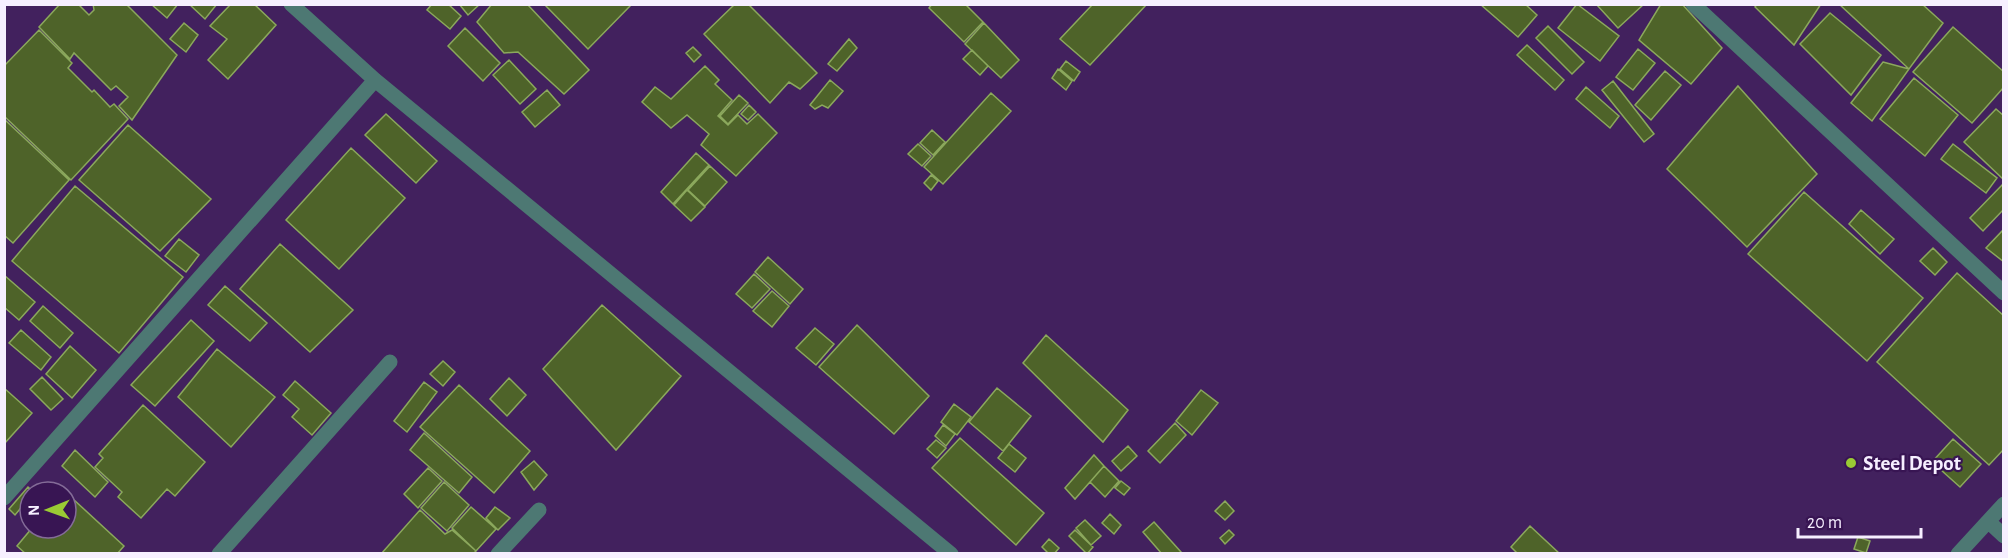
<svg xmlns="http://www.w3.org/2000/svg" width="2008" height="558" viewBox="0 0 2008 558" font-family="'Alegreya Sans',sans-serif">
  <rect width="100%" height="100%" fill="#42215e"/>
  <!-- building -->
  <path fill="#4e6329" stroke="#8ba85c" stroke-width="1.5" d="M60 4H78L89 15 94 10 93 4H126L177 55 132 120 119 106 128 97 116 86 111 90 74 53 70 59 39 27Z
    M151 4H178L167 18Z
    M189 4H217L205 19Z
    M231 4H254L276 25 228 79 208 60 227 39 210 26Z
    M432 4H448L461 16 450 29 427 10Z
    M459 4H480L468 15Z
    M492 4H527L589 70 564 94 518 52 504 53 477 22Z
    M544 4H632L588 49Z
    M735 4H748L817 73 800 89 789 82 770 103 704 34Z
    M932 4H965L983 22 964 42 929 8Z
    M1093 4H1147L1090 65 1060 39Z
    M1480 4H1525L1537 15 1518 37Z
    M1577 4 1619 36 1600 61 1558 28Z
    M1596 4H1644L1618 28Z
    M1661 4H1682L1722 48 1691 84 1639 40Z
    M1757 4H1821L1794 45 1755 7Z
    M1839 4H1922L1943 23 1909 69Z
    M1830 13 1881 55 1851 95 1800 44Z
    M184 23 198 35 186 52 170 39Z
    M984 23 1019 60 1001 78 965 44Z
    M1548 26 1584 62 1572 74 1536 38Z
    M1953 27 2004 72V87L1972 123 1913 72Z
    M465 28 500 63 483 81 448 46Z
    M39 30 72 63 68 68 92 92 94 90 110 107 114 104 128 119 71 180 4 116V66Z
    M849 39 857 48 837 71 828 64Z
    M1527 45 1564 80 1555 90 1517 55Z
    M693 47 701 55 694 62 686 53Z
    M1638 49 1655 63 1633 90 1616 77Z
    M972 50 988 66 980 75 963 59Z
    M509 60 536 89 520 104 493 75Z
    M1066 61 1080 72 1074 81 1060 69Z
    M1883 62 1909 69 1872 121 1851 103Z
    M705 66 719 80 715 84 732 100 718 116 728 125 738 115 747 124 758 114 777 133 736 176 701 145 709 134 687 115 671 128 642 102 655 87 671 99Z
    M1058 69 1072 81 1066 90 1052 78Z
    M1665 71 1681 85 1651 120 1635 105Z
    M1914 78 1958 115 1925 156 1880 119Z
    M830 80 843 91 828 108 822 105 815 109 810 105Z
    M1613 81 1654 134 1644 142 1602 90Z
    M1738 86 1817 174 1747 247 1667 169Z
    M1586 87 1619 116 1610 128 1576 99Z
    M547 90 560 105 535 127 522 112Z
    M991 93 1011 111 943 184 924 167Z
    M739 95 748 103 728 124 720 116Z
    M749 105 756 112 748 120 741 114Z
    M1996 109 2004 116V180L1964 142Z
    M386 114 437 161 416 183 365 135Z
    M4 119 69 180 13 243 4 235Z
    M128 125 211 199 160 251 79 180Z
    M932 130 945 142 933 155 920 143Z
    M918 144 931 156 922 166 908 154Z
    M1953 144 1997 178 1986 193 1941 159Z
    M351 148 405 198 339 269 286 220Z
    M696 153 709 165 673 204 661 192Z
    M710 166 727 182 705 206 688 190Z
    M931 175 938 181 931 190 924 183Z
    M2003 184 2004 209 1983 231 1970 218Z
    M75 186 183 277 119 353 12 261Z
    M687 190 705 207 691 221 674 205Z
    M1804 192 1923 298 1867 361 1748 254Z
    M1861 210 1894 239 1880 254 1849 224Z
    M2004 229V262L1986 248Z
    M179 239 199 255 186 272 165 256Z
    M280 244 353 310 310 352 240 289Z
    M1933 248 1947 262 1935 275 1920 261Z
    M768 257 803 289 790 304 755 272Z
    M1957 273 2004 316V449L1989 465 1877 362Z
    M754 274 770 289 752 308 736 294Z
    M4 275 35 302 19 320 4 307Z
    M225 286 267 323 250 341 208 305Z
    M772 291 789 306 772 327 753 311Z
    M602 305 681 376 616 450 543 369Z
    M43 306 73 333 60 348 30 321Z
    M191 320 214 341 155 406 131 385Z
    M857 325 929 396 894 434 819 367Z
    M815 328 834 344 816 365 796 348Z
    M21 330 51 357 41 370 9 343Z
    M1046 335 1128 410 1103 442 1023 363Z
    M70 346 96 370 72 398 46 374Z
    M217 349 275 397 231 447 178 397Z
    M443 361 455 372 443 386 430 374Z
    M42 377 63 399 51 410 30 389Z
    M509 378 526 395 507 416 490 399Z
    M295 381 331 413 312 435 292 417 299 409 283 395Z
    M424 382 437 392 407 432 394 421Z
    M459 385 530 451 494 493 420 427Z
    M4 388 32 413 4 444Z
    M997 388 1031 416 1003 451 969 422Z
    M1201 390 1218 403 1192 435 1176 421Z
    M954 404 971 417 957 435 941 422Z
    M143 405 205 462 175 496 167 489 141 518 118 497 122 492 95 467 103 458 99 454Z
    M1175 423 1186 435 1160 463 1148 451Z
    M943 425 955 434 946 446 935 436Z
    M424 433 472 477 459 493 410 450Z
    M960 438 1044 513 1016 545 932 468Z
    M1953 439 1981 464 1960 487 1932 462Z
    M936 440 946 448 937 458 927 449Z
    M1009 444 1026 458 1015 472 998 458Z
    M1128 446 1137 456 1121 471 1112 461Z
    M75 450 108 482 95 497 62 466Z
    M1094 455 1104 466 1075 499 1065 488Z
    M534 461 547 475 534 490 521 472Z
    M1104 466 1119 481 1105 497 1090 482Z
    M428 468 442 481 418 508 404 494Z
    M1121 481 1130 488 1124 495 1115 488Z
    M444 482 469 505 447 531 421 508Z
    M28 487 34 492H30V497L15 515 9 509Z
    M73 499 124 546 117 554H26L17 546 32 528H66V507Z
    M1225 501 1234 511 1225 520 1215 511Z
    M471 507 496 529 476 551 452 528Z
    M495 507 510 518 498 530 486 518Z
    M420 510 445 534 452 530 476 551 473 554H381Z
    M1110 514 1121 525 1114 534 1102 523Z
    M1085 520 1101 536 1091 545 1076 528Z
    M1154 522 1181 552 1179 554H1162L1143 532Z
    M1530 526 1560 554H1518L1511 547Z
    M1075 530 1093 547 1087 554 1069 536Z
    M1229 530 1234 535 1225 544 1220 538Z
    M1858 537 1870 541 1866 553 1854 549Z
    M1049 539 1059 548 1054 554H1049L1042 547Z"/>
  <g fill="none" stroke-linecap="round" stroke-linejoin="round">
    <!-- minor -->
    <path stroke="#4d7873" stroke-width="15" d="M291 4 375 80 951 554
      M1693 4 2004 293
      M4 498 375 80
      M1989 522 2004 536
      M219 554 390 362
      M498 554 539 510
      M1958 554 2004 504"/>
  </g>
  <!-- markers -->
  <circle fill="#9acb34" stroke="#381553" stroke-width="2" cx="1851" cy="463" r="6"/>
  <g text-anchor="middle" stroke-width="4.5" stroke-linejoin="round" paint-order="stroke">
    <!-- poi labels -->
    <g font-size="21" font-weight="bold" fill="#f6efff" stroke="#381553" text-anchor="start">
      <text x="1863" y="470">Steel Depot</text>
    </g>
  </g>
  <!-- border -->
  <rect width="2008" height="558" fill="none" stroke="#f6efff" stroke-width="12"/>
  <!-- north arrow -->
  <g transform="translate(48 510) rotate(269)"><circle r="28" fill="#381553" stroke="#846c98" stroke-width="1.5"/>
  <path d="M0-4.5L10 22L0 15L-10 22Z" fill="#9acb34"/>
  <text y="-9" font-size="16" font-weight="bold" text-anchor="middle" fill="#f6efff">N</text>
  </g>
  <!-- scale -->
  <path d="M1798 528v9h123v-9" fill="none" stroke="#f6efff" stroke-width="3"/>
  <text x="1807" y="528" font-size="18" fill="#f6efff" stroke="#381553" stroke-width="4.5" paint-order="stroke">20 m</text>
</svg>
